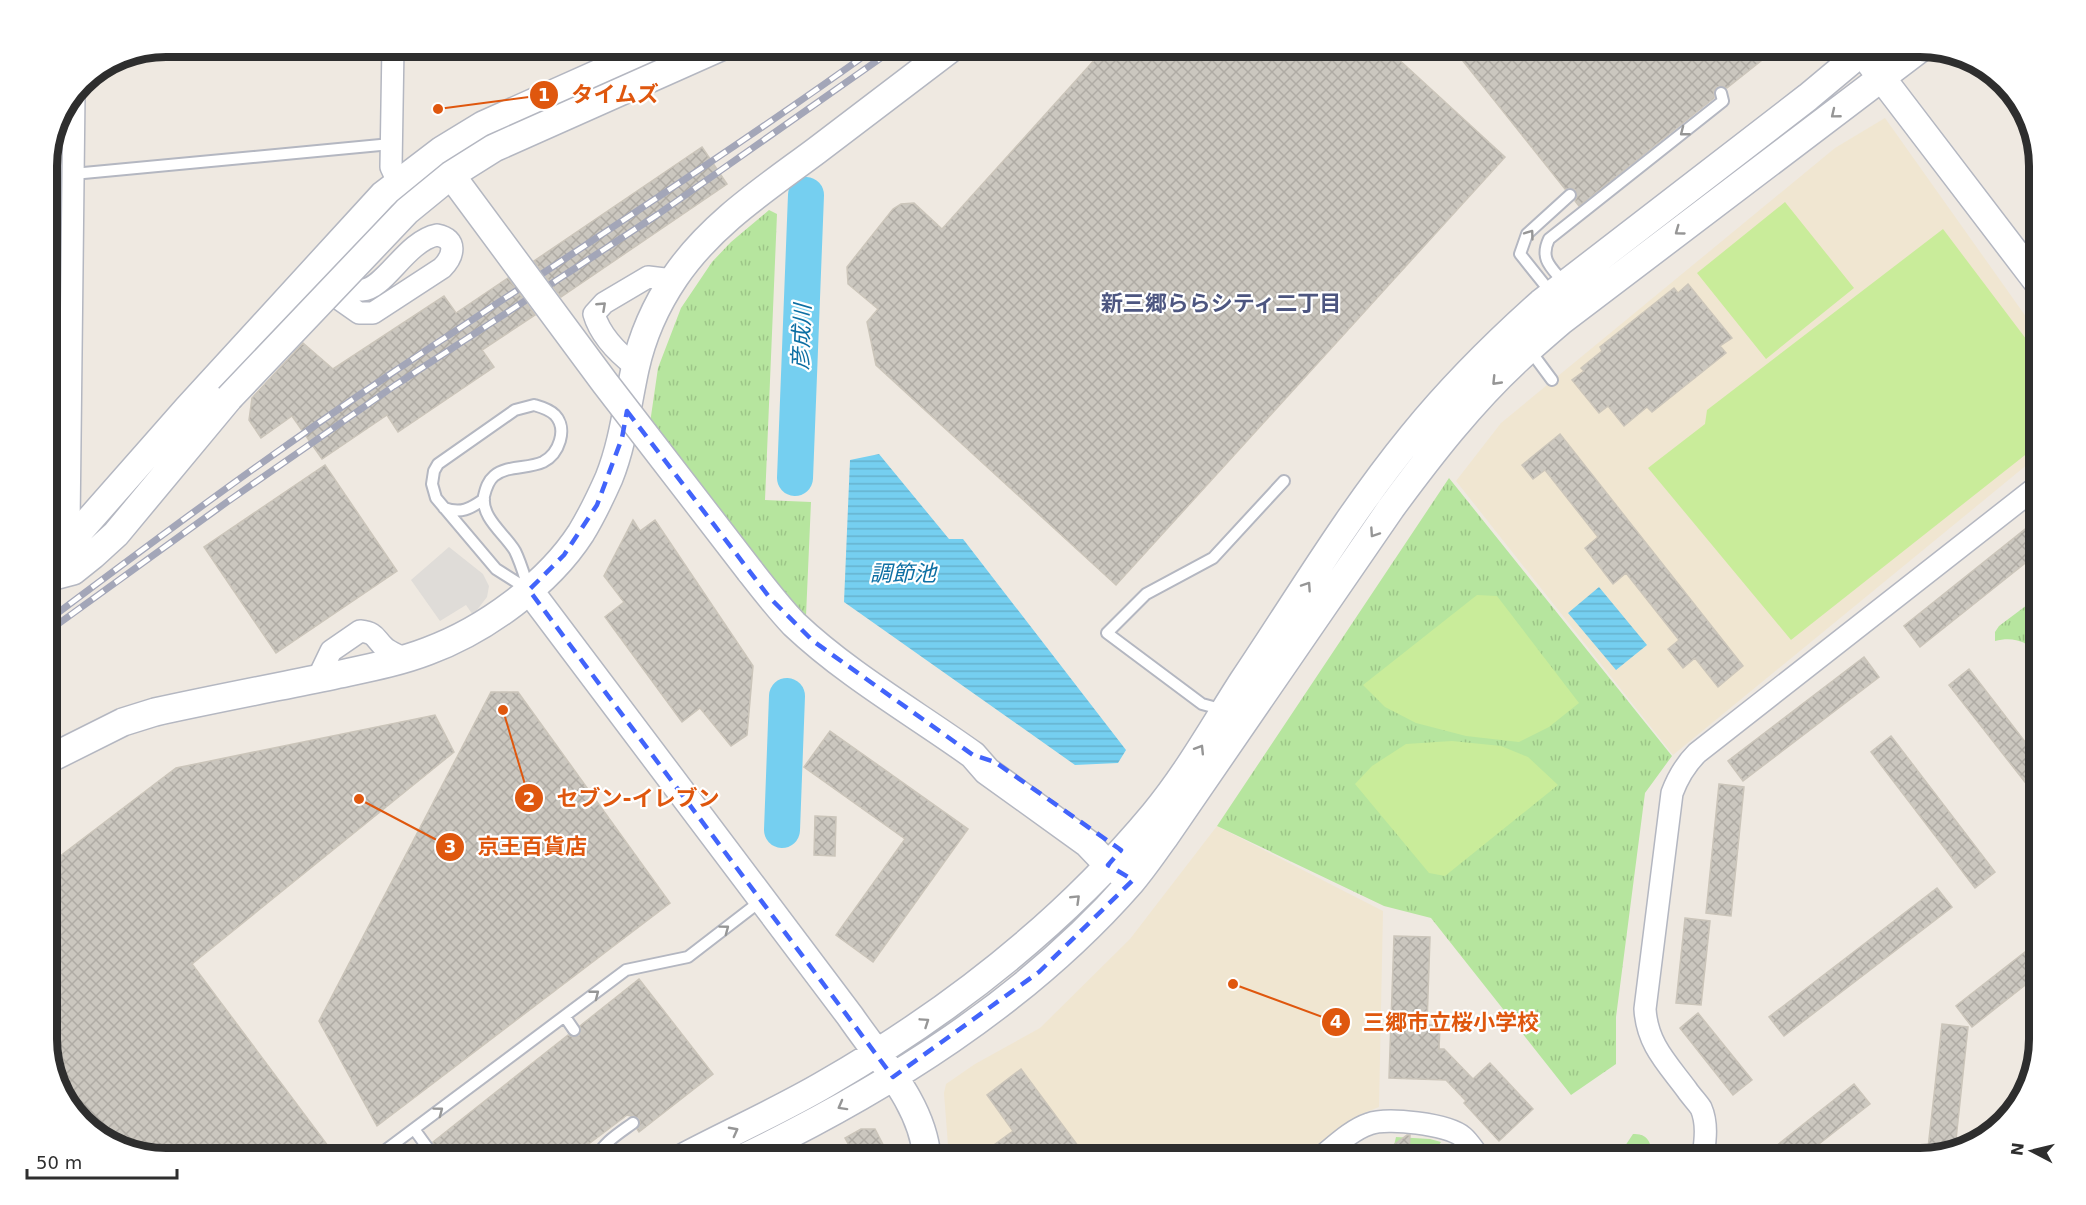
<svg xmlns="http://www.w3.org/2000/svg" width="2086" height="1205" viewBox="0 0 2086 1205" font-family="'DejaVu Sans','Noto Sans JP',sans-serif">
  <defs>
    <pattern id="park-tufts" width="24" height="20" patternUnits="userSpaceOnUse" patternTransform="scale(1.5)"><rect width="24" height="20" fill="#b6e59e"/><path d="M3 7l-1-3M5 7V3M7 7l1-3M15 17l-1-3M17 17v-4M19 17l1-3" fill="none" stroke="#9dc588"/></pattern>
    <pattern id="water-rules" width="6" height="5" patternUnits="userSpaceOnUse" patternTransform="scale(1.5)"><rect width="6" height="5" fill="#75cff0"/><path d="M0 2.5h6" fill="none" stroke="#66b2ce"/></pattern>
    <pattern id="building-cross-hatch" width="8" height="8" patternUnits="userSpaceOnUse" patternTransform="scale(1.5)"><rect width="8" height="8" fill="#cbc7bf"/><path d="M0 0l8 8M0 8l8-8" fill="none" stroke="#afaba4"/></pattern>
  </defs>
  <rect width="100%" height="100%" fill="#efe9e1"/>
  <!-- education -->
  <path fill="#f0e6d1" d="M1885 118 2039 335V455L1673 755 1456 481 1501 423 1835 148Z
    M1217 826 1383 911 1379 1107 1359 1115 1303 1158H949L944 1093 946 1084 975 1064 1040 1028 1130 939Z"/>
  <!-- grass -->
  <path fill="#b6e59e" d="M1396 1137 1430 1139 1441 1142 1430 1158H1395L1392 1154Z
    M1453 1142 1462 1150 1451 1158H1442Z"/>
  <!-- park -->
  <path fill="url(#park-tufts)" d="M769 210 777 214 765 500 811 502 806 616 777 588 650 423 658 368 681 308 712 262 731 242Z
    M1449 478 1672 756 1645 793 1616 1017V1064L1571 1095 1431 918 1384 906 1217 826Z
    M2039 596V709L2025 692C2054 665 2032 631 1995 641V632L1999 626Z
    M1633 1134C1649 1133 1652 1145 1652 1158H1622L1625 1146Z"/>
  <!-- pitch -->
  <path fill="#c9ec9a" d="M1785 202 1854 288 1766 359 1697 273Z
    M1943 229 2039 356V444L1791 640 1648 468 1705 424 1707 410Z
    M1477 595 1497 596 1579 703 1549 727 1519 742 1466 736 1416 723 1385 707 1363 685Z
    M1452 741 1501 746 1528 757 1558 785 1445 876 1429 873 1355 784 1372 766 1406 744Z"/>
  <!-- plaza -->
  <path fill="#dfdcd8" d="M449 547 483 574 489 586 487 597 473 615 466 605 440 621 411 580Z"/>
  <!-- water -->
  <path fill="url(#water-rules)" d="M879 454 949 539H963L1126 750 1118 763 1075 765 844 602 850 460Z
    M1599 587 1647 645 1616 670 1568 613Z"/>
  <g fill="none" stroke-linecap="round" stroke-linejoin="round">
    <!-- river -->
    <path stroke="#75cff0" stroke-width="36" d="M795 478 806 195
      M782 830 787 696"/>
  </g>
  <!-- building -->
  <path fill="url(#building-cross-hatch)" stroke="#cbc5ba" stroke-width="1.5" d="M1107 46H1384L1505 157 1116 585 876 365 867 322 878 309 848 284 847 267 893 209 901 204 914 203 942 229Z
    M1451 46H1760L1767 56 1727 88 1722 86 1716 87 1714 92V98L1579 206 1575 201 1577 197 1576 190 1572 188 1565 189Z
    M702 147 727 184 561 297 534 261Z
    M508 278 535 315 482 350 494 367 398 432 387 415 322 459 292 416 261 438 249 420 252 398 303 343 333 369 444 296 456 313Z
    M1688 284 1732 338 1720 346 1726 353 1652 412 1647 407 1624 426 1608 406 1599 413 1572 380 1584 371 1581 368 1602 351 1600 347 1674 288 1678 293Z
    M1560 434 1743 666 1718 687 1695 658 1683 668 1668 649 1679 640 1626 573 1613 584 1585 548 1598 537 1545 470 1533 479 1522 465Z
    M325 465 397 571 276 653 204 547Z
    M2039 518V552L1920 647 1904 626Z
    M633 520 640 531 655 520 753 666 747 735 731 746 700 708 682 722 605 617 624 602 604 576Z
    M1864 657 1879 677 1743 781 1728 761Z
    M1969 669 2039 760V800L1949 685Z
    M491 692H518L670 903 377 1126 319 1021Z
    M435 715 454 752 192 964 337 1158H166L107 1143 66 1105 47 1046V866L176 768Z
    M830 731 968 829 873 962 836 935 905 839 804 767Z
    M1891 736 1995 872 1975 888 1871 752Z
    M1719 784 1744 787 1731 916 1706 913Z
    M815 816 836 817 835 856 814 855Z
    M1937 888 1952 907 1784 1036 1769 1017Z
    M1685 918 1710 921 1701 1005 1676 1003Z
    M1394 936 1430 937 1427 1025H1440L1439 1049H1444L1473 1079 1490 1063 1533 1109 1499 1141 1464 1103 1466 1101 1446 1080 1389 1078Z
    M2039 941V974L1972 1027 1956 1006Z
    M639 979 713 1074 639 1132 637 1129 640 1123 639 1118 627 1115 570 1158H412L421 1151 427 1154 432 1153 434 1147 433 1142 568 1035 574 1037 579 1036 581 1030 580 1026Z
    M1698 1013 1752 1080 1733 1095 1680 1028Z
    M1942 1024 1968 1027 1955 1149 1927 1157Z
    M1021 1069 1087 1158H1050L1039 1144 1019 1158H976L1013 1131 987 1095Z
    M1854 1084 1870 1104 1801 1158H1761Z
    M861 1129H875L890 1158H856L845 1138Z
    M1407 1135H1410L1409 1158H1376Z"/>
  <g fill="none" stroke-linecap="round" stroke-linejoin="round">
    <!-- service casing -->
    <g stroke="#b4b7c1" stroke-width="14">
      <path id="service" d="M73 174 391 144
        M1565 284C1552 268 1539 260 1549 239L1723 101 1721 93
        M1552 294 1520 254 1527 234 1570 195
        M1529 349 1552 380
        M534 405C541 407 549 409 555 415 568 429 559 454 543 462 528 469 507 465 494 476 488 481 486 488 484 496 481 518 505 534 515 551 521 563 525 578 529 590L496 569 436 498 432 484 434 471 438 464 515 410Z
        M444 508C461 514 470 509 484 499
        M1224 710 1202 704 1107 633 1146 594 1213 558 1284 481
        M565 1017 574 1030
        M414 1129 427 1147
        M375 1158 626 970 688 957 762 900
        M597 1158C601 1144 621 1132 633 1123"/>
    </g>
    <!-- minor casing -->
    <g stroke="#b4b7c1" stroke-width="24">
      <path id="minor" d="M393 46 391 167 398 182
        M74 93 69 526 76 534
        M437 235C458 239 454 256 442 268L373 313H359L339 299 321 281 318 266C322 267 328 267 331 269 343 274 347 290 362 290 385 289 406 241 437 235Z
        M636 367C619 354 600 335 594 314L604 303 648 277 673 280
        M318 678 331 651 360 631C377 633 374 638 385 648 390 652 398 655 404 659
        M1320 1158C1334 1147 1351 1130 1369 1124 1387 1117 1448 1124 1463 1137 1469 1142 1475 1152 1480 1158
        M1703 1158C1705 1142 1708 1124 1701 1108 1697 1102 1691 1096 1687 1090 1667 1063 1647 1044 1645 1009L1672 793C1678 777 1685 765 1697 753L2039 485"/>
    </g>
    <!-- tertiary casing -->
    <g stroke="#b4b7c1" stroke-width="30">
      <path id="tertiary" d="M1871 64 2039 284
        M47 568 188 408 383 195 442 150 483 125 660 46
        M47 571 54 576 73 571 93 555 116 534 229 398
        M750 571C764 589 778 607 794 624 848 675 913 712 973 755L987 771 1087 843 1108 865 1124 875
        M529 590 850 1016C880 1060 923 1104 927 1158
        M47 760 123 722 155 712C214 699 272 688 331 676 363 669 397 663 428 651 485 630 548 584 581 533 592 515 601 496 609 478 623 443 627 406 635 369 642 337 656 305 675 277 711 224 765 189 816 151 862 116 908 81 954 46
        M682 1158C729 1133 779 1111 825 1084 950 1012 1061 926 1154 814 1188 773 1214 726 1243 681 1298 599 1349 513 1412 436 1451 388 1495 344 1541 303L1808 97 1869 46
        M743 1158C886 1089 1026 1002 1131 882 1143 868 1153 853 1164 838L1391 508C1430 455 1471 402 1519 358 1533 345 1547 333 1561 321L1922 47"/>
    </g>
    <!-- service -->
    <use href="#service" stroke="#fff" stroke-width="10"/>
    <!-- minor -->
    <use href="#minor" stroke="#fff" stroke-width="21"/>
    <!-- tertiary -->
    <use href="#tertiary" stroke="#fff" stroke-width="27"/>
    <!-- rail casing -->
    <g stroke="#a3a6b8" stroke-width="7">
      <path id="rail" d="M47 621C159 537 272 453 389 375 552 266 718 161 878 46
        M47 632 227 502 394 386 657 215 898 46"/>
    </g>
    <!-- rail -->
    <use href="#rail" stroke="#fff" stroke-width="4.5" stroke-dasharray="14" stroke-linecap="butt"/>
    <!-- tertiary-bridge casing -->
    <g stroke="#b4b7c1" stroke-width="30" stroke-linecap="butt">
      <path id="tertiary-bridge" d="M451 175 605 383 750 571
        M229 398 407 211 451 175 494 148 723 46"/>
    </g>
    <!-- tertiary-bridge -->
    <use href="#tertiary-bridge" stroke="#fff" stroke-width="27"/>
  </g>
  <!-- one-way arrows -->
  <defs><path id="oneway-chevron" d="M-2-3.5L2.5 0L-2 3.5" fill="none" stroke-width="1.6" stroke-linecap="round" stroke-linejoin="round" transform="scale(1.5)"/></defs>
  <g stroke="#969696">
    <use href="#oneway-chevron" transform="translate(1835 114) rotate(141)"/>
    <use href="#oneway-chevron" transform="translate(1684 132) rotate(142)"/>
    <use href="#oneway-chevron" transform="translate(1679 231) rotate(144)"/>
    <use href="#oneway-chevron" transform="translate(1530 234) rotate(-54)"/>
    <use href="#oneway-chevron" transform="translate(602 306) rotate(-43)"/>
    <use href="#oneway-chevron" transform="translate(1496 381) rotate(134)"/>
    <use href="#oneway-chevron" transform="translate(1374 533) rotate(124)"/>
    <use href="#oneway-chevron" transform="translate(1307 586) rotate(-56)"/>
    <use href="#oneway-chevron" transform="translate(1200 749) rotate(-58)"/>
    <use href="#oneway-chevron" transform="translate(1076 899) rotate(-44)"/>
    <use href="#oneway-chevron" transform="translate(725 929) rotate(-37)"/>
    <use href="#oneway-chevron" transform="translate(595 994) rotate(-38)"/>
    <use href="#oneway-chevron" transform="translate(925 1022) rotate(-34)"/>
    <use href="#oneway-chevron" transform="translate(842 1106) rotate(151)"/>
    <use href="#oneway-chevron" transform="translate(439 1111) rotate(-37)"/>
    <use href="#oneway-chevron" transform="translate(734 1131) rotate(-28)"/>
  </g>
  <!-- marked area -->
  <path fill="none" stroke="#4264fb" stroke-width="4.5" stroke-dasharray="12 8" stroke-linejoin="round" d="M627 411 770 598 813 641 973 755 995 762 1121 850 1108 865 1133 880 1039 972 893 1077 529 590 564 555 597 505 622 438Z"/>
  <g text-anchor="middle" stroke-width="4.5" stroke-linejoin="round" paint-order="stroke">
    <!-- neighbourhood labels -->
    <g font-size="22" font-weight="bold" fill="#4d5680" stroke="#fff">
      <text x="1221" y="311">新三郷ららシティ二丁目</text>
    </g>
    <!-- water labels -->
    <g font-size="22" font-style="italic" fill="#0d6fa3" stroke="#fff">
      <text transform="translate(801 337) rotate(-88)" y="8">彦成川</text>
      <text x="903" y="581">調節池</text>
    </g>
  </g>
  <!-- crop -->
  <path d="M0 0H2086V1205H0ZM166 57H1920A109 109 0 0 1 2029 166V1039A109 109 0 0 1 1920 1148H166A109 109 0 0 1 57 1039V166A109 109 0 0 1 166 57Z" fill="#fff" fill-rule="evenodd"/>
  <path fill="none" stroke="#2e2e2e" stroke-width="8" d="M166 57H1920A109 109 0 0 1 2029 166V1039A109 109 0 0 1 1920 1148H166A109 109 0 0 1 57 1039V166A109 109 0 0 1 166 57Z"/>
  <!-- callouts -->
  <path fill="none" stroke="#df570e" stroke-width="2" d="M438 109L544 95M503 710L529 798M359 799L450 847M1233 984L1336 1022"/>
  <g fill="#df570e" stroke="#fff" stroke-width="2">
    <circle cx="438" cy="109" r="6"/>
    <circle cx="503" cy="710" r="6"/>
    <circle cx="359" cy="799" r="6"/>
    <circle cx="1233" cy="984" r="6"/>
    <circle cx="544" cy="95" r="15"/>
    <circle cx="529" cy="798" r="15"/>
    <circle cx="450" cy="847" r="15"/>
    <circle cx="1336" cy="1022" r="15"/>
  </g>
  <g font-size="18" text-anchor="middle" font-weight="bold" fill="#fff">
    <text x="544" y="101">1</text>
    <text x="529" y="805">2</text>
    <text x="450" y="853">3</text>
    <text x="1336" y="1028">4</text>
  </g>
  <g font-size="22" text-anchor="middle" font-weight="bold" fill="#df570e" stroke="#fff" stroke-width="4.5" stroke-linejoin="round" paint-order="stroke">
    <text x="615" y="102">タイムズ</text>
    <text x="638" y="806">セブン-イレブン</text>
    <text x="532" y="854">京王百貨店</text>
    <text x="1451" y="1030">三郷市立桜小学校</text>
  </g>
  <!-- north arrow -->
  <g transform="translate(2032 1151) rotate(277)" stroke="#ffffff" stroke-width="4.5" paint-order="stroke">
  <path d="M0-4.5L10 22L0 15L-10 22Z" fill="#2e2e2e"/>
  <text y="-9" font-size="16" font-weight="bold" text-anchor="middle" fill="#2e2e2e">N</text>
  </g>
  <!-- scale -->
  <path d="M27 1169v9h150v-9" fill="none" stroke="#2e2e2e" stroke-width="3"/>
  <text x="36" y="1169" font-size="18" fill="#2e2e2e" stroke="#ffffff" stroke-width="4.5" paint-order="stroke">50 m</text>
</svg>
